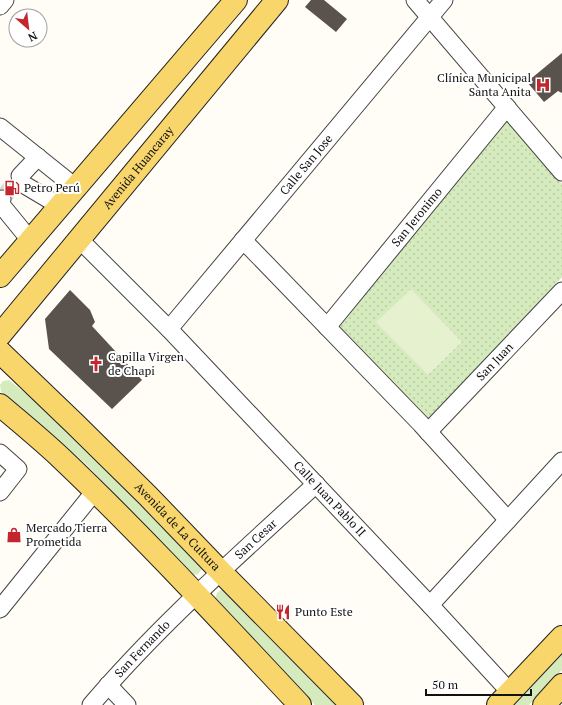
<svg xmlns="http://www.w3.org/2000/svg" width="562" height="705" viewBox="0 0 562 705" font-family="'PT Serif',serif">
  <defs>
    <pattern id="park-dots" width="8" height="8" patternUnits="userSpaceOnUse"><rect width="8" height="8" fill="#d5ebbd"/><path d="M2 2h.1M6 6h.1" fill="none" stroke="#b6c8a1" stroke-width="1.8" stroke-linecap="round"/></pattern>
  </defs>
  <rect width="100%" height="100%" fill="#fffdf5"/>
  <!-- grass -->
  <path fill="#d5ebbd" d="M9 380 91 446 202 564V569L198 574 193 575 190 573 87 465 43 426 1 392 0 385 3 381Z
    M222 589 228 590 337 705H315L215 599 217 593Z
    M562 645V670L529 705H507Z"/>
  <!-- park -->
  <path fill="url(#park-dots)" d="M507 120 562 184V277L428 422 337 325Z"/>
  <!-- pitch -->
  <path fill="#e6f2cf" d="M411 289 462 342 428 375 376 322Z"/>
  <!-- building -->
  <path fill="#5a524d" d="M311 0H324L347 19 336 32 305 7Z
    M562 53V93L558 91 544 102 527 82Z
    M11 179 13 183 14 189 17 192 12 198 9 192 5 189H2Z
    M70 290 90 310 95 322 92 326 142 380 112 409 49 349 45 319Z"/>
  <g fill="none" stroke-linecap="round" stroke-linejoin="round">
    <!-- minor-tunnel -->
    <path stroke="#dbdad3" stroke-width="17" stroke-dasharray="17 8" stroke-linecap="butt" d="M2 199 20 176"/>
    <!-- minor casing -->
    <g stroke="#444" stroke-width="19">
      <g id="minor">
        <path d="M415 0 562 172"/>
        <path d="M0 6 5 0"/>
        <path d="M0 127 75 187"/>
        <path d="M20 176 38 157"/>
        <path d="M23 184 60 206"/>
        <path d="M2 199 1 203 3 207 30 240"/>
        <path id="s1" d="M79 239 169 329 430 605 510 692"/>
        <path d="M243 240 421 424 508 520"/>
        <path id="s2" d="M327 327 507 107"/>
        <path id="s3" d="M169 329 444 0"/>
        <path id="s4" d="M428 432 562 291"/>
        <path d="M0 453 18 469 0 492"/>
        <path d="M430 605 562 461"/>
        <path d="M0 609 95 491"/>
        <path d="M108 685 127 705"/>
        <path id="s5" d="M91 705C159 625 239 555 316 484"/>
      </g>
    </g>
    <!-- major casing -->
    <g stroke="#222" stroke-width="24">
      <g id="major">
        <path d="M0 276 236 0"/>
        <path id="s6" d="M0 335 277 0"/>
        <path id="s7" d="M0 352 75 424 148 496 221 572 352 705"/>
        <path d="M0 405C21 423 42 440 62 459 144 537 222 622 300 705"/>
        <path d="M498 705 562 637"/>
        <path d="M544 705 562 685"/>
      </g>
    </g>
    <!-- minor -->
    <use href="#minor" stroke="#fff" stroke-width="17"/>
    <!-- major -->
    <use href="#major" stroke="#f9d66b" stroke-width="22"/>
  </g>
  <!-- icons -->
  <defs>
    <g id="hospital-bare" transform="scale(1.2)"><path d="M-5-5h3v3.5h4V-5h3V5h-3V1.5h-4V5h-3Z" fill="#c4262e" stroke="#fff" stroke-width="2.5" paint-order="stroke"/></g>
    <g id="fuel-bare" transform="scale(1.2)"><path d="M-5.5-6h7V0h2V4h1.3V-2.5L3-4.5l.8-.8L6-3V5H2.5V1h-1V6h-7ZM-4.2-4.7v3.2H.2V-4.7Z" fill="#c4262e" stroke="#fff" stroke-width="2.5" paint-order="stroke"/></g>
    <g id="church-bare" transform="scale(1.2)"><path d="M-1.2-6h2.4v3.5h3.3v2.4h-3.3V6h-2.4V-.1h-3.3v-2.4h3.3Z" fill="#c4262e" stroke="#fff" stroke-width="2.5" paint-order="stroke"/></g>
    <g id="shop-bare" transform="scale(1.2)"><path d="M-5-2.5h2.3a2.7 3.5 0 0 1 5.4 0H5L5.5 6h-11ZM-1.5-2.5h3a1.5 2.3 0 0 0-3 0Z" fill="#c4262e" stroke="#fff" stroke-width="2.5" paint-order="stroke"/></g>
    <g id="restaurant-bare" transform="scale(1.2)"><path d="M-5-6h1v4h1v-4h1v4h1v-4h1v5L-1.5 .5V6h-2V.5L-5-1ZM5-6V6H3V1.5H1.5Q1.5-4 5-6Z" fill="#c4262e" stroke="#fff" stroke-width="2.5" paint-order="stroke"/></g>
  </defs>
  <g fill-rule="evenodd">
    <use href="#hospital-bare" x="543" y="85"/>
    <use href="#fuel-bare" x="12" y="188"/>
    <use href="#church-bare" x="96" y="364"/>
    <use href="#shop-bare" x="14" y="535"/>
    <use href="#restaurant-bare" x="283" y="612"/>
  </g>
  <g text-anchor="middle" stroke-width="4" stroke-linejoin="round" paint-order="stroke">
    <!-- poi labels -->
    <g font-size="12" fill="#111" stroke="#fff" text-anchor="start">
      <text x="531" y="82" text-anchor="end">Clínica Municipal<tspan x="531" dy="14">Santa Anita</tspan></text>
      <text x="24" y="192">Petro Perú</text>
      <text x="108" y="361">Capilla Virgen<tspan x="108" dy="14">de Chapi</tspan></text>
      <text x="26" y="532">Mercado Tierra<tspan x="26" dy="14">Prometida</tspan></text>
      <text x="295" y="616">Punto Este</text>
    </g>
    <!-- street labels -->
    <g font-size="12" fill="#111" stroke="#fff">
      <text dy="4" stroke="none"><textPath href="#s3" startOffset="214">Calle San Jose</textPath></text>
      <text dy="4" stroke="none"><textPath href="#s6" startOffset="217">Avenida Huancaray</textPath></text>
      <text dy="4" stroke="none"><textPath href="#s2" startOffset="142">San Jeronimo</textPath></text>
      <text dy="4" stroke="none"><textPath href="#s4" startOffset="97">San Juan</textPath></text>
      <text dy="4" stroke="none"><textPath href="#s1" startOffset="361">Calle Juan Pablo II</textPath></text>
      <text dy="4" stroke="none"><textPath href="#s7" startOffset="249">Avenida de La Cultura</textPath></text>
      <text dy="4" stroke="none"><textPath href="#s5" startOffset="234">San Cesar</textPath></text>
      <text dy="4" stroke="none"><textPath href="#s5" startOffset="76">San Fernando</textPath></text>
    </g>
  </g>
  <!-- north arrow -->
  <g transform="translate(28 28) rotate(152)"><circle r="19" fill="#ffffff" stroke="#a0a0a0"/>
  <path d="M0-3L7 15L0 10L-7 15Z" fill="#c4262e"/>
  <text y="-6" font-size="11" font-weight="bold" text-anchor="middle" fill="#111111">N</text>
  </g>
  <!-- scale -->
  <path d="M426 689v6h105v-6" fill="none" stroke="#111111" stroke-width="2"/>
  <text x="432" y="689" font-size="12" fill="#111111" stroke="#ffffff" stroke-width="3" paint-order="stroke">50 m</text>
</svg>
